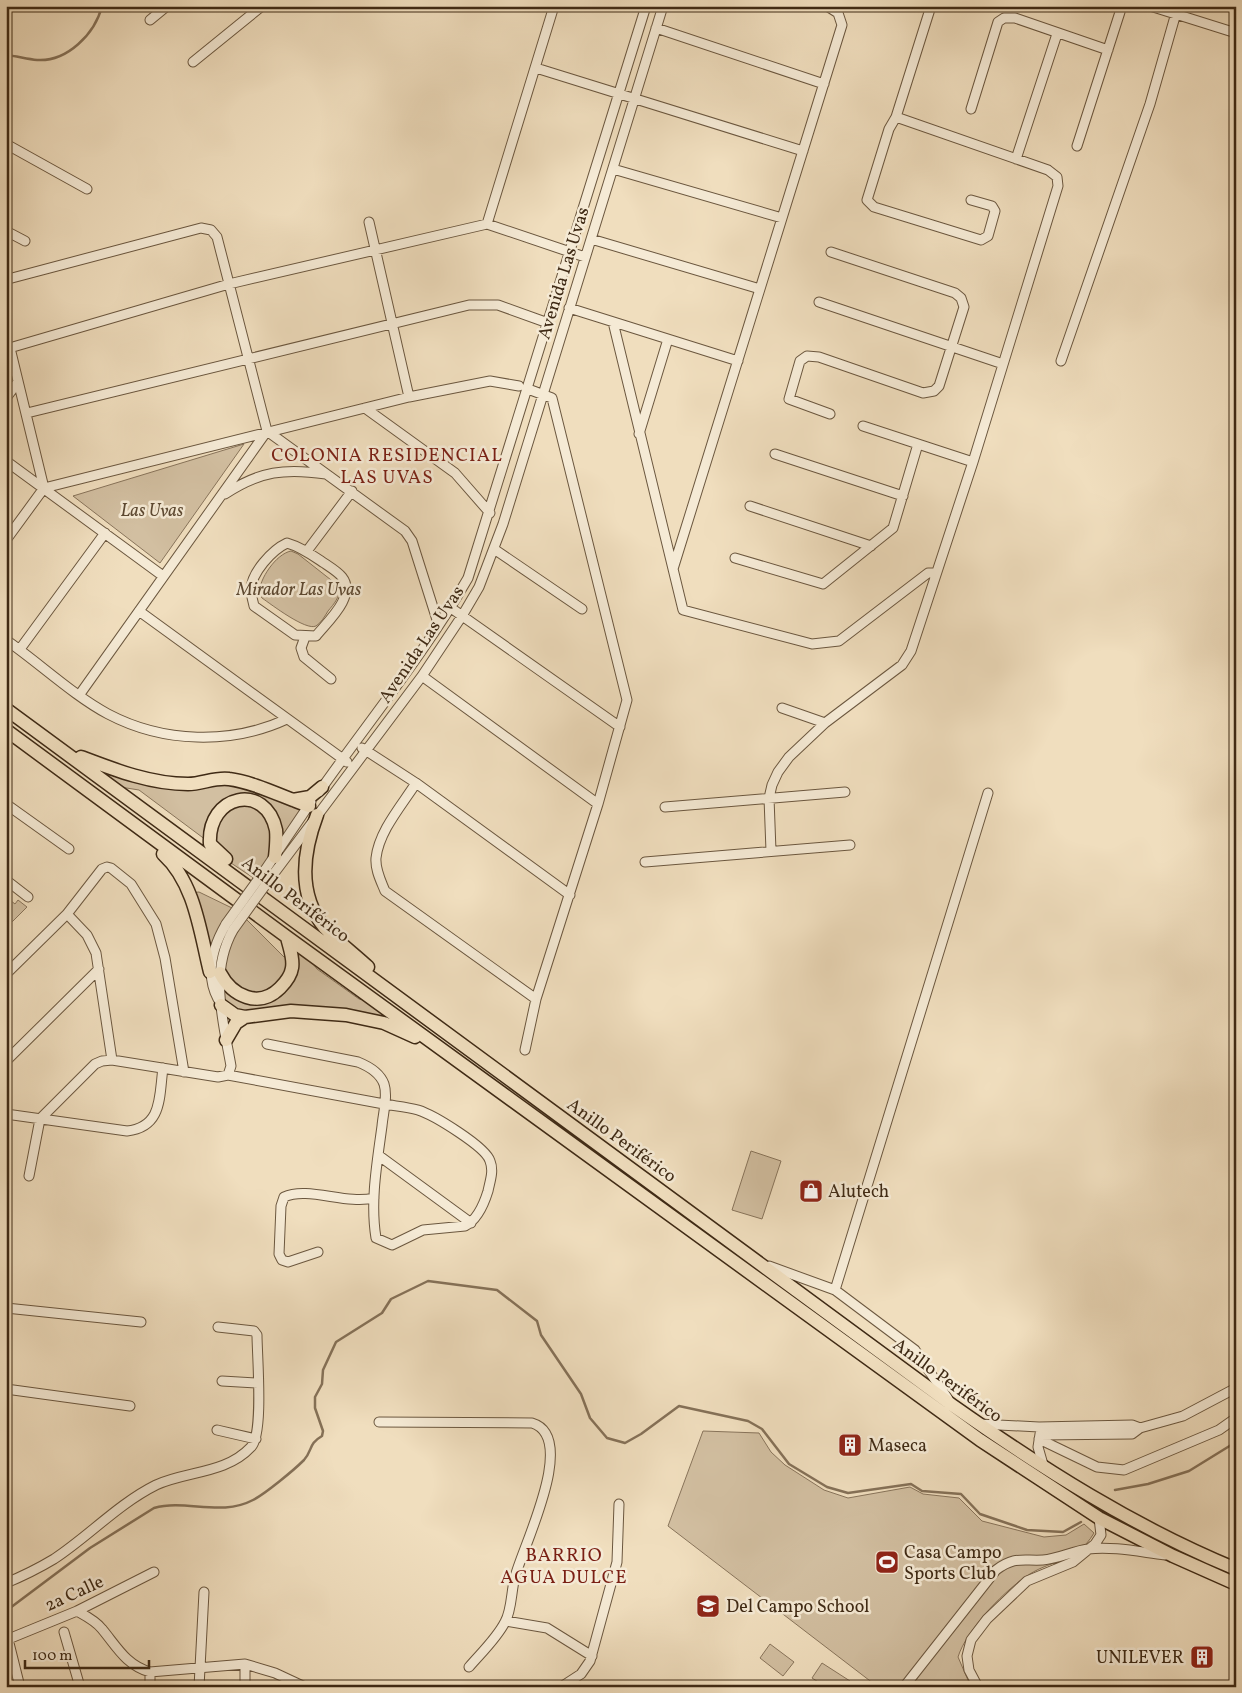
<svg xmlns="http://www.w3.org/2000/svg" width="1242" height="1693" viewBox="0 0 1242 1693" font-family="Vollkorn,serif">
  <rect width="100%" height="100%" fill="#f0debe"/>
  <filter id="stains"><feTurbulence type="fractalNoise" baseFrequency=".004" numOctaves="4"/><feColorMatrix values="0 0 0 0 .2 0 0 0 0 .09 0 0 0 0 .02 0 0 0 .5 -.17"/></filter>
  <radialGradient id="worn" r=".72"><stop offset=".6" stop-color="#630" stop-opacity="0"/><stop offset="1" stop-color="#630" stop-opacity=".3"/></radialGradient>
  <!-- green -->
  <path fill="#d2bfa1" stroke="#88745b" d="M244 444 160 563 73 496Z
    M291 551 298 554 340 587C340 597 334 604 328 611 325 616 321 623 316 626 306 631 272 605 262 598L259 594C259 579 276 554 291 551Z
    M104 766 138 777 212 779 309 806 258 881 231 863 210 843 139 790 114 786 98 774Z
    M199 892 232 908 247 920 284 957 291 956 300 947 317 969 359 999 377 1003 391 1013 384 1023 227 1011 189 893Z
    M6 897 15 904 18 900 27 907 6 928Z
    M751 1151 781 1161 762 1219 732 1210Z
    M703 1431 759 1433 771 1452 785 1465 824 1490 848 1498 910 1487 923 1494 959 1498 982 1521 1044 1537 1066 1535 1084 1524 1094 1533C1076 1564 1049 1559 1024 1578 1001 1594 966 1631 958 1657L971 1687H878L668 1526Z
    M770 1644 794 1662 783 1676 760 1658Z
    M822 1663 850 1681 846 1687H826L812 1678Z"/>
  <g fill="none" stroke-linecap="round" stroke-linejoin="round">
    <!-- stream -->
    <path stroke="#857158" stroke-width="2.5" d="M6 55C16 56 27 59 37 60 67 62 95 34 102 6
      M1115 1490 1148 1484 1189 1471 1236 1442
      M6 1611 90 1548 154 1508C186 1499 221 1517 253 1500 265 1494 294 1470 304 1460 313 1450 308 1444 322 1436L323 1431 315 1408V1397L322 1384 323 1370 336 1342 382 1313 391 1299 428 1281 497 1290 537 1321 541 1335 581 1394 590 1418 607 1438 625 1443 641 1434 679 1406 748 1421 762 1429 789 1464 827 1487 848 1493 911 1484 922 1491 961 1494 980 1514 1027 1530 1063 1532 1081 1522"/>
    <!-- minor casing -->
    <g stroke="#6b573f" stroke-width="11">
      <path id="minor" d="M931 6 896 117 889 129 867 200 874 207 981 240 988 236 995 211 992 206 971 200
        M1150 6 1236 33
        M150 20 167 6
        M656 28 824 84
        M193 62 262 6
        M536 68 803 151
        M971 109 998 22 1004 18H1015L1108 50
        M6 144 87 189
        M1077 146 1120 12
        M1016 159 1057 34
        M613 169 782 218
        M369 222 409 397
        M487 224 554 6
        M6 231 25 241
        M591 239 760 289
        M12 278 201 228 211 230 217 237 267 431 405 531 412 541 438 623
        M819 302 1003 364
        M569 308 738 361
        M613 322 683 610 812 644 839 641 928 573H936
        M10 348 44 488
        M6 349 229 284 487 224 585 257
        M1061 361 1150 104 1176 13
        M6 398 18 382
        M365 408 455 473 490 513
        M27 413 469 305H498L548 323
        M830 414 789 399 800 361 807 356 819 357 923 393 934 391 939 386 964 307 961 298 955 293 831 252
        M863 426 973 462
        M639 434 668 339
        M775 454 903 496
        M6 461 163 576
        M225 494C260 471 285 468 326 474
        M750 506 871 546
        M6 540 44 488 409 397 490 381 519 386
        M287 543C301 547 312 555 324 563 330 567 338 572 342 577 357 596 327 622 316 636L295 635 254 606C253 601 251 595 251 590 251 573 272 550 287 543Z
        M494 549 582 609
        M307 551 352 491
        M735 558 823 584 893 528 918 444
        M673 569 842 25 838 13 827 6
        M451 608 620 727
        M139 611 347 762
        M305 637 301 648 304 657 331 679
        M6 640C38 662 74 696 108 714 163 743 231 745 287 719
        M20 649 105 533
        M422 676 598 804
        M80 694 267 431
        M782 708 825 723
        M362 748 416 783 570 895
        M416 783C402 805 379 831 376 858 375 870 381 881 385 891L536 999
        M319 792C369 721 425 653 468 578L646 6
        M6 804 69 849
        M665 807 845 792
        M771 851 769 798 772 785 778 772 789 757 825 723 902 665 911 651 973 462 1058 186 1057 177 1048 170 896 117
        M645 862 850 845
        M265 870 311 802
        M272 876 422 676 462 616 479 587 503 524 663 6
        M6 880 28 897
        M67 914 87 935 96 953 112 1060
        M6 974 67 914 102 869 107 867 111 868 131 884 156 924 165 958 184 1072
        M218 999C205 974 212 948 226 924
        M525 1050 536 999 598 804 627 700 552 398 528 389
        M6 1061 99 969
        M228 1075 231 1066C223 1020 209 973 233 930
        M6 1114 127 1131C163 1127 159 1096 163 1068
        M378 1155 471 1223
        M29 1176 40 1119 95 1064 102 1061 112 1060 218 1077 228 1075 384 1104C395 1106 407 1107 418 1110 434 1115 486 1147 490 1161 494 1171 490 1181 488 1191 484 1204 477 1220 465 1226L423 1230 392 1245 376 1238C370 1202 377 1163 382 1126 383 1114 388 1096 384 1084 380 1073 368 1066 358 1062L267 1044
        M318 1252 288 1262 282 1260 279 1254 281 1206 284 1197C308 1186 346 1205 374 1198
        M769 1266 835 1290 915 1350 948 1399
        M835 1290 988 793
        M6 1308 141 1322
        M222 1381 258 1383
        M6 1389 130 1406
        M379 1422 532 1423C579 1437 522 1548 515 1577 511 1591 512 1610 505 1622 497 1638 481 1653 469 1667
        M979 1424 1039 1427 1132 1425 1140 1428
        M217 1430 256 1439
        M1040 1434 1038 1447 1044 1468
        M1040 1435 1132 1434 1140 1428 1183 1416 1236 1388
        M1039 1439 1097 1467 1124 1470 1219 1430 1236 1418
        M6 1583C23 1576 39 1568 54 1559 89 1536 118 1504 156 1485 186 1471 226 1474 251 1447 264 1434 257 1356 257 1335L254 1331 218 1327
        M77 1611C86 1616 96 1621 102 1629 117 1647 126 1665 150 1672L245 1664 275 1673 305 1687
        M506 1621 547 1628 592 1656
        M64 1632 80 1687
        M8 1639 20 1687
        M6 1640 77 1611 154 1572
        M150 1672V1687
        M199 1687 204 1592
        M245 1687V1664
        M561 1687 581 1674 590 1661 617 1562 619 1504
        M904 1687 996 1570C1015 1556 1022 1561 1043 1560 1058 1559 1073 1551 1088 1549 1113 1546 1140 1552 1165 1555
        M978 1687 969 1670 967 1656 971 1640 987 1619 1027 1581 1073 1562 1095 1544 1101 1535 1099 1518"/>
    </g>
    <!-- highway casing -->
    <g stroke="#3f2a15" stroke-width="15">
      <path id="highway" d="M6 709 952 1405C1043 1469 1134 1527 1236 1569
        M6 730 287 937 980 1440 1099 1518 1173 1556 1236 1584
        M81 757C115 770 151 784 188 784 202 784 215 777 229 779 254 782 285 798 309 806
        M293 800 310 797 322 787
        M317 815C303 852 297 895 325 928 338 942 354 954 368 967
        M163 854C195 883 200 932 210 972
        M226 859 210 844C207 794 266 782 276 830 277 839 276 848 275 857
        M220 973C232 996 259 1009 280 988 285 983 291 975 292 968 294 958 289 947 287 937
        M221 1005 235 1015 245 1017 291 1011 346 1015 384 1023 415 1037
        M226 1040 236 1023 245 1017"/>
    </g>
    <!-- minor -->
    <use href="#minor" stroke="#f5ead5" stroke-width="9"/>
    <!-- highway -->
    <use href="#highway" stroke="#f0debe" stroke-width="12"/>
    <!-- minor-bridge casing -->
    <g stroke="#6b573f" stroke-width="11" stroke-linecap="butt">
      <path id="minor-bridge" d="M226 924 265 870
        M233 930 272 876"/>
    </g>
    <!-- minor-bridge -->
    <use href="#minor-bridge" stroke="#f5ead5" stroke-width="9"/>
  </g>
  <!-- icons -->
  <defs>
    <g id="shop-square" transform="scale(1.25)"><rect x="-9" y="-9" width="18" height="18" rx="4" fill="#8f2418" stroke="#f5ead5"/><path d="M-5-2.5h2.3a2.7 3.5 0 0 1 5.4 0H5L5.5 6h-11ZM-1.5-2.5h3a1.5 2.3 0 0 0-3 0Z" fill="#fff"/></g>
    <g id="building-square" transform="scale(1.25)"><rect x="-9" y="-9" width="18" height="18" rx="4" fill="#8f2418" stroke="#f5ead5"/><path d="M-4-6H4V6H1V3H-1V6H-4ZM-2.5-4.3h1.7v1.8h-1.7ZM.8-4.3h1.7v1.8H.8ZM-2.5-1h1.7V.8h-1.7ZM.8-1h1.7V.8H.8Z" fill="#fff"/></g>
    <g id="stadium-square" transform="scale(1.25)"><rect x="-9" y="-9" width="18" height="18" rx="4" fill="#8f2418" stroke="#f5ead5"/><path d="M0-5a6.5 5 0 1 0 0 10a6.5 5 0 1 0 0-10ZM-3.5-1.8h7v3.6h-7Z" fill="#fff"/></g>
    <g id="school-square" transform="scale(1.25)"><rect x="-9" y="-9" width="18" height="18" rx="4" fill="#8f2418" stroke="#f5ead5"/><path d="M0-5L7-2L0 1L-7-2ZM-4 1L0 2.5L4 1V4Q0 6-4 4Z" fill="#fff"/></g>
  </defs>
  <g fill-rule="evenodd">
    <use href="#shop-square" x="811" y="1191"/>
    <use href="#building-square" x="850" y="1445"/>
    <use href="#stadium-square" x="887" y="1562"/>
    <use href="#school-square" x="708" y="1606"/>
    <use href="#building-square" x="1202" y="1657"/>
  </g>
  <g text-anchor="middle" stroke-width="5" stroke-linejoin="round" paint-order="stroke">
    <!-- street labels -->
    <g font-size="18" fill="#3f2a15" stroke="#f5ead5">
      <text transform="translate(563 273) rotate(-73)" y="6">Avenida Las Uvas</text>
      <text transform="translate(421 644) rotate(-56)" y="6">Avenida Las Uvas</text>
      <text transform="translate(296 899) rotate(37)" y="6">Anillo Periférico</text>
      <text transform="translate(622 1140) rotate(36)" y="6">Anillo Periférico</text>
      <text transform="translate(948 1380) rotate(36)" y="6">Anillo Periférico</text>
      <text transform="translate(74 1593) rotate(-25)" y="6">2a Calle</text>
    </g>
    <!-- park labels -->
    <g font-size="18" font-style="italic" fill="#5c4831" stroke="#f5ead5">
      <text x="152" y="516">Las Uvas</text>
      <text x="299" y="595">Mirador Las Uvas</text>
    </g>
    <!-- poi labels -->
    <g font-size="18" fill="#3f2a15" stroke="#f5ead5" text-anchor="start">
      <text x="828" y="1197">Alutech</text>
      <text x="868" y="1451">Maseca</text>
      <text x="904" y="1558">Casa Campo<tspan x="904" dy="21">Sports Club</tspan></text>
      <text x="726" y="1612">Del Campo School</text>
      <text x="1184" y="1663" text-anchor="end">UNILEVER</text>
    </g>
    <!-- neighbourhood labels -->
    <g font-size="19" letter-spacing="1" fill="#7a1f14" stroke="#f5ead5">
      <text x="387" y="461">COLONIA RESIDENCIAL<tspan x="387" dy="22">LAS UVAS</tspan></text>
      <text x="564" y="1561">BARRIO<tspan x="564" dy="22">AGUA DULCE</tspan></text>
    </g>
  </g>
  <!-- margin -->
  <rect width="1242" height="1693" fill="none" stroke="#f0debe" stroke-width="25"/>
  <rect x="8" y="8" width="1227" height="1678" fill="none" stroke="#3f2a15" stroke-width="2.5"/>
  <rect x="12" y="12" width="1217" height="1668" fill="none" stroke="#3f2a15"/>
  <!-- scale -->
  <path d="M25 1660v8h124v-8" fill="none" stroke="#3f2a15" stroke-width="2.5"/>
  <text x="32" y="1660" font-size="15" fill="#3f2a15" stroke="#f5ead5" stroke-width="4" paint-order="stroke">100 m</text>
  <rect width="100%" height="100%" filter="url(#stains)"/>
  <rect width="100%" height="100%" fill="url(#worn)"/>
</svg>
